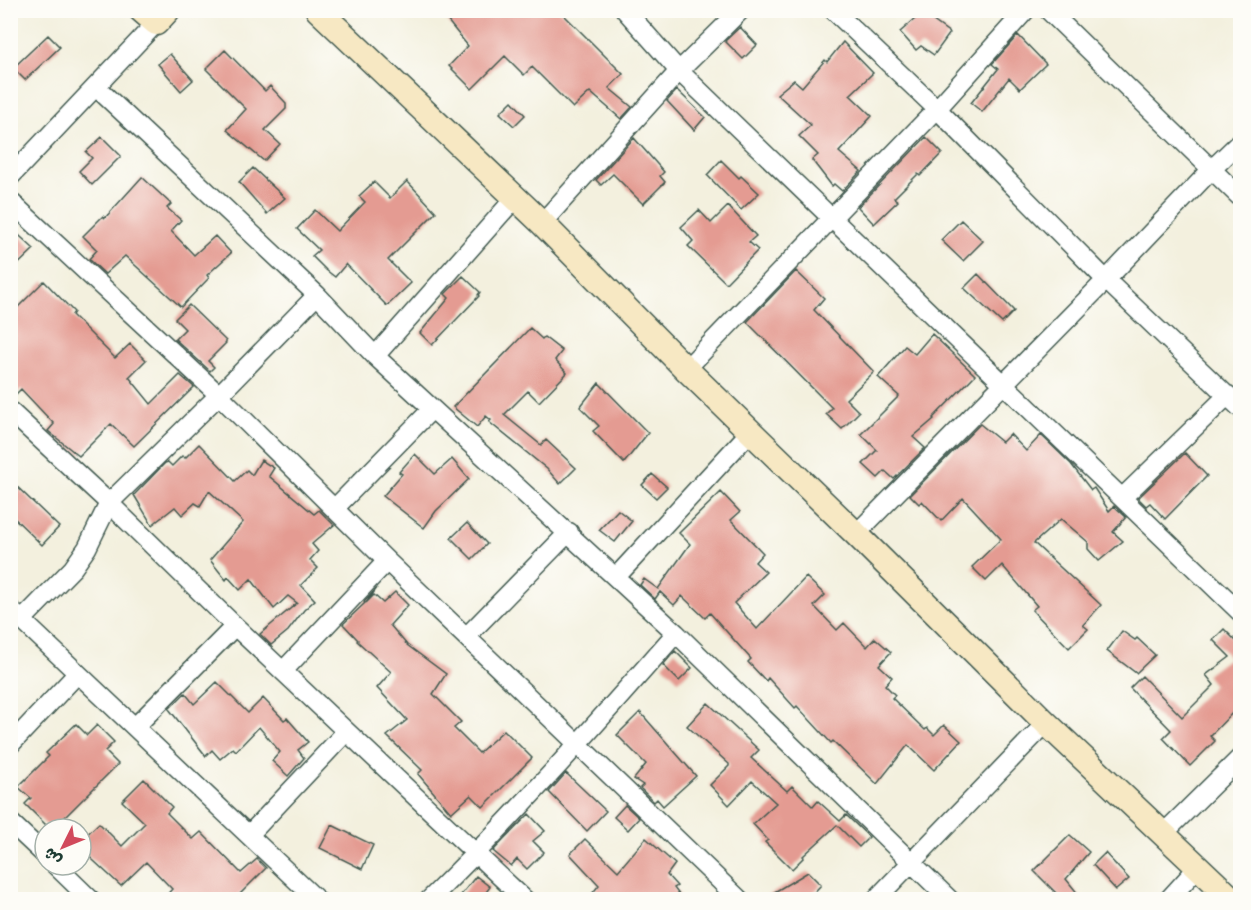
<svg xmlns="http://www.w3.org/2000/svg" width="1251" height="910" viewBox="0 0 1251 910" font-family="'Comic Neue','Playpen Sans Arabic',sans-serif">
  <rect width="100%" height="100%" fill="#fdfcf7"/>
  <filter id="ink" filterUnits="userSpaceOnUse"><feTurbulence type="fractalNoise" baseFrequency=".0167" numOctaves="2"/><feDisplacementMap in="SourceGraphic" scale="12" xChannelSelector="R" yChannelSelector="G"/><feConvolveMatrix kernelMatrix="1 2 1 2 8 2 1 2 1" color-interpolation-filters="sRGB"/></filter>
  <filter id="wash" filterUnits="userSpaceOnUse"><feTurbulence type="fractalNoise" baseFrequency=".008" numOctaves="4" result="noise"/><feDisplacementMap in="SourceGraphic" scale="24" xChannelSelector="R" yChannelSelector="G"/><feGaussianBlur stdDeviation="1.35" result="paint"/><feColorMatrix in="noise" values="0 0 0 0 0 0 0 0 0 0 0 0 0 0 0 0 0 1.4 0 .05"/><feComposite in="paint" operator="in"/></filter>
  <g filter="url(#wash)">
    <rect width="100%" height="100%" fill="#f3f0de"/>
    <g id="blocks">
      <!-- building -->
      <path fill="#e49b92" d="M439 10H559L623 74 609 88 632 107 621 119 590 92 573 108 532 67 524 75 505 56 472 89 449 66 468 46Z
        M922 13 950 33 934 55 921 46 916 50 900 32Z
        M740 27 757 45 743 59 725 41Z
        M48 35 60 47 25 80 13 68Z
        M1018 35 1046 64 1020 89 1009 78 982 112 971 103 998 69 992 64Z
        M843 42 873 73 850 95 872 116 839 152 861 171 842 191 834 184 832 186 812 160 818 155 799 136 811 125 777 94 794 80 802 87 825 60 827 62Z
        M225 50 265 91 270 86 286 103V109L265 130 280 144 264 161 227 130 246 109 206 69Z
        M170 54 193 80 181 91 158 64Z
        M677 90 705 117 694 130 667 101Z
        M512 101 525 115 514 126 500 113Z
        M102 137 121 156 92 185 79 171 92 158 86 152Z
        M926 137 942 153 920 176 918 174 894 198 898 201 874 224 858 207Z
        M634 138 664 172 660 176 665 182 643 204 613 174 601 185 596 180Z
        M721 160 739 178 741 176 759 193 741 210 707 175Z
        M253 168 285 198 267 214 239 182Z
        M142 177 171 204 167 208 181 220 171 231 194 255 215 236 231 253 207 275 209 278 181 307 125 256 105 274 89 259 97 250 83 236 103 216 105 218Z
        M407 181 436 212 388 260 411 283 387 306 346 264 335 277 326 270 312 256 319 250 297 229 315 210 337 231 365 202 359 196 374 182 390 198Z
        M728 206 756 236 749 242 758 250 726 283 688 246 693 241 681 227 699 210 711 223Z
        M961 220 983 241 963 261 941 240Z
        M10 227 34 249 10 272Z
        M796 271 824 298 814 310 874 372 846 399 859 412 842 429 826 414 832 408 747 322Z
        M978 274 1014 311 1002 323 964 288Z
        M463 276 480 292 478 295 479 296 432 345 420 333 449 298 445 294Z
        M44 281 74 312 72 315 115 358 130 344 146 360 129 377 151 404 180 375 194 387 134 446 111 424 79 456 48 431 54 424 21 389 10 400V315Z
        M189 305 226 341V343L208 361 214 367 210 371 175 339 185 329 175 319Z
        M530 328 542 339 544 337 562 351 555 360 567 373 539 402 528 391 504 415 541 445 546 440 576 468 560 484 547 469 489 422 491 420 486 416 477 427 453 407Z
        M932 334 975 375 933 418 934 419 913 437 925 448 894 479 885 471 878 478 863 464 877 450 861 434 899 396 878 377 905 346 915 354Z
        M599 383 648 433 624 463 593 431 599 426 580 407Z
        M980 424 1002 442 1010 434 1026 451 1041 435 1071 464 1091 490 1094 488 1109 511 1114 506 1126 517 1113 532 1123 541 1099 561 1088 549V542L1061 519 1034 543 1101 605 1083 625 1088 629 1069 648 1032 610 1037 606 1002 565 986 581 972 567 1001 539 963 498 941 521 922 501 919 504 910 495Z
        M199 444 235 481 247 470 252 475 261 460 274 468 269 476 314 514 319 510 334 525 312 544 318 551 310 560 318 568 301 585 315 600 304 610 288 631 271 645 260 634 297 603 288 596 274 609 251 579 240 590 228 577 226 580 210 560 243 522 209 491 200 506 195 503 182 515 175 507 152 525 134 495 165 463 168 462 172 466 182 456 185 458Z
        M1185 453 1207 476 1165 519 1150 503 1146 506 1138 498Z
        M415 454 435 474 452 459 469 479 436 511 424 528 383 496 402 474 399 472Z
        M652 474 667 487 656 498 642 485Z
        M10 480 59 527 42 545 10 514Z
        M721 492 740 512 731 520 763 553 755 562 766 572 734 603 757 629 806 577 825 595 814 606 837 630 844 623 867 647 875 638 891 652 879 665 892 677 885 685 895 695 892 698 925 730 927 728 934 735 944 725 961 741 934 770 908 745 877 784 833 741 831 743 797 706 795 708 768 678 766 681 748 662 751 659 710 613 705 618 682 596 674 605 660 592 655 599 640 585 644 579 658 589 690 544 679 533Z
        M618 510 632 521 615 542 599 530Z
        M467 523 487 544 472 559 451 538Z
        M377 588 366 603 374 595 383 603 395 592 408 605 390 625 407 645 446 674 433 694 461 722 454 728 479 753 504 730 532 758 483 807 471 795 451 813 418 774 422 770 387 736 407 720 377 688 391 672 357 641 358 640 343 624 365 603 364 602Z
        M1224 629 1240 645V705L1210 736 1215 741 1190 766 1163 738 1171 730 1130 688 1142 676 1182 717 1214 685 1206 675 1230 657 1213 640Z
        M1122 631 1135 640 1137 638 1155 655 1136 673 1107 651Z
        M675 651 692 668 679 681 663 665Z
        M217 682 248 713 263 698 284 720 287 718 308 742 298 750 304 758 288 776 272 761 280 752 259 727 236 751 233 748 220 759 212 750 206 756 169 709 185 693 194 704Z
        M708 703 759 750 751 758 787 791 792 786 813 807 818 801 840 821 846 815 869 837 859 847 837 825 803 856 804 857 792 869 765 842 768 840 753 824 776 803 752 781 729 805 710 785 729 766V764L687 726Z
        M640 712 696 776 663 806 657 799 654 802 640 788 643 785 634 779 646 764 617 735Z
        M76 724 87 735 97 725 114 742 105 751 118 764 53 829H50L25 804 31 798 18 787 49 756 46 753Z
        M566 773 606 811 587 831 549 792Z
        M144 779 172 807 167 813 193 839 201 832 241 873 257 859 266 868 234 900H162L172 889 146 862 121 886 81 849V840L99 823 122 846 145 823 122 801Z
        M625 805 639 818 628 830 614 817Z
        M529 814 545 831 533 841 544 852 527 869 517 859 511 866 493 851Z
        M332 825 373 845 362 869 320 848Z
        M1070 835 1089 852 1066 879 1083 900H1063L1034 871Z
        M646 838 675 864 667 875 677 886 674 888 683 900H587L599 885 570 854 585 839 618 871Z
        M1105 853 1129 879 1116 890 1093 865Z
        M808 872 821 885 807 900H761Z
        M476 876 490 887 480 900H457Z"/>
    </g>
  </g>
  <g filter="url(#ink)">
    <use href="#blocks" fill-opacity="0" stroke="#3f584e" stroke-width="1.5"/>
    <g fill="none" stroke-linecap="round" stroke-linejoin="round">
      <!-- street casing -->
      <g stroke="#3f584e" stroke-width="21">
        <path id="street" d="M625 10 679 71 1240 612
          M833 10 937 109 1106 280 1240 408
          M1048 10 1240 197
          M96 87 317 295 375 356 676 633 950 900
          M10 177 156 23
          M10 201 219 395 387 561 740 900
          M542 223 679 71 741 10
          M375 356 515 198
          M686 369 937 109 1026 10
          M10 411 109 503 235 626 525 900
          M1122 498 1228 395
          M335 508 432 409
          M856 534 1106 280 1212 169 1240 142
          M616 577 750 432
          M10 609 317 900
          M22 620 73 568 87 548 109 503 219 395 317 295
          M466 637 569 532
          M283 671 387 561
          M135 727 235 626
          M10 745 77 674
          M10 822 45 855
          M1164 833 1240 758
          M249 835 346 732
          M55 865 91 900
          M429 900C516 815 596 724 676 633
          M875 900 1046 723
          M1168 900 1199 866"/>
      </g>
      <!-- secondary casing -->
      <g stroke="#3f584e" stroke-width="27">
        <path id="secondary" d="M141 10 156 23 168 10
          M318 10 542 223 686 369 856 534 1046 723 1233 900"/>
      </g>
      <!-- street -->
      <use href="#street" stroke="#fff" stroke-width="18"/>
      <!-- secondary -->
      <use href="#secondary" stroke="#f7e8c3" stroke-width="24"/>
    </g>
  </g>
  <!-- margin -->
  <rect width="1251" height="910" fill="none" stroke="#fdfcf7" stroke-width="36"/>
  <!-- north arrow -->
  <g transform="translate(63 847) rotate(227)"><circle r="28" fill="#fdfcf7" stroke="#a4b0a9" stroke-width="1.5"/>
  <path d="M0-4.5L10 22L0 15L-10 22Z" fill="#d1495b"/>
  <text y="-9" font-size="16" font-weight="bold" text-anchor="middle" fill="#1f3d34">ش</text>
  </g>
</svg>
